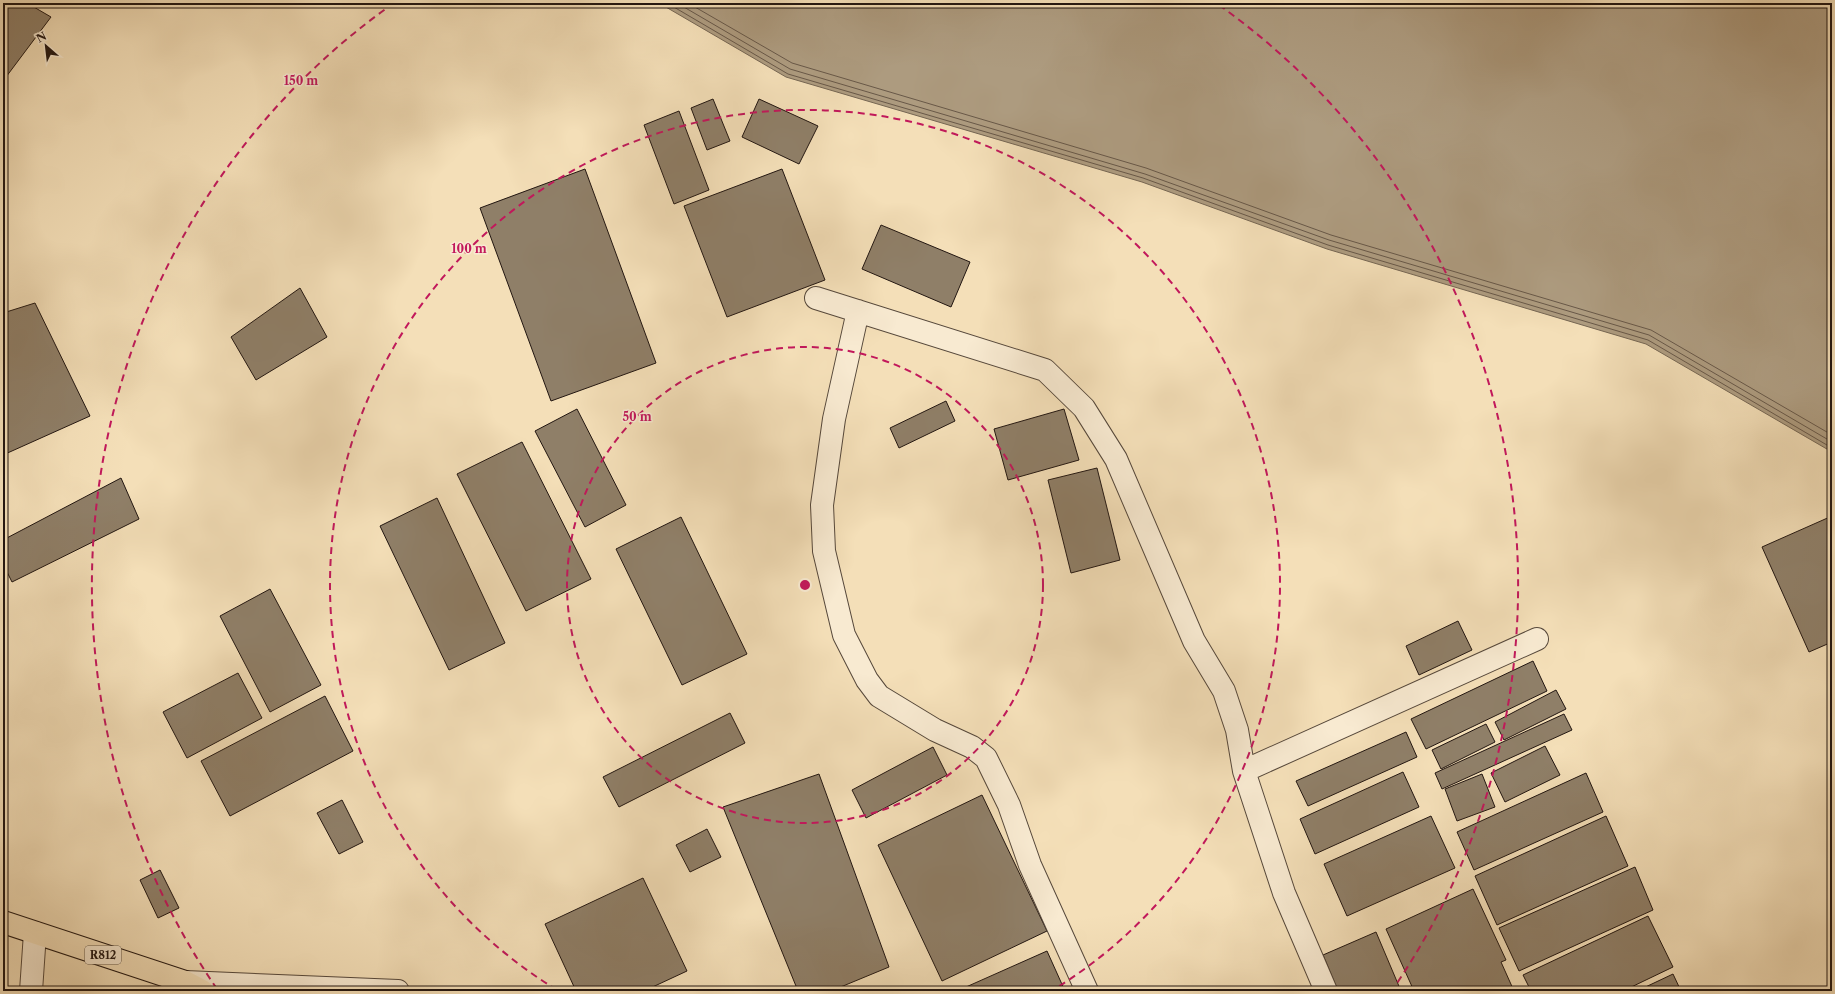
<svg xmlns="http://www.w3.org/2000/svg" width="1835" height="994" viewBox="0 0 1835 994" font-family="'Libre Caslon Text',serif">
  <rect width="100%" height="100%" fill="#f4dfb8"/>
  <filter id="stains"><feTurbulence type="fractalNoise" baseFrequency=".005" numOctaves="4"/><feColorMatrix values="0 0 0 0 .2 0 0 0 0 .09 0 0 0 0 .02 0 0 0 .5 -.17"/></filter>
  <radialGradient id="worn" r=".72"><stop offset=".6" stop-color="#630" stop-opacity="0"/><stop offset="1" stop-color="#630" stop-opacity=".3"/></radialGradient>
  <!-- water -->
  <path fill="#ad9b7f" stroke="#756653" d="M659 3H1832V452L1646 344 1327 249 1142 182 786 77Z"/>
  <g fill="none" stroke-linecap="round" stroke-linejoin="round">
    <!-- shore -->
    <path stroke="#685848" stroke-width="1" d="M667 3 788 74 1143 178 1328 245 1648 340 1832 448
      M677 3 790 69 1145 174 1329 240 1649 335 1832 442
      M688 3 792 63 1146 168 1331 235 1651 330 1832 435"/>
  </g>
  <!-- building -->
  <path fill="#8f7f68" stroke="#221611" d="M3 3H27L51 17 3 81Z
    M713 99 730 141 707 150 691 108Z
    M759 99 818 126 799 164 742 137Z
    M679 111 709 190 674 204 644 125Z
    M585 169 656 363 551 401 480 208Z
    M782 169 825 280 727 317 684 206Z
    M881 225 970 262 951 307 862 269Z
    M300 288 327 337 256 380 231 337Z
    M35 303 90 416 3 455V313Z
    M946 401 955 421 899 448 890 428Z
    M577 409 626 505 585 527 535 431Z
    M1064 409 1079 460 1008 480 994 429Z
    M522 442 591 579 526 611 457 474Z
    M1097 468 1120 560 1071 573 1048 480Z
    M121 478 139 519 12 582 3 564V540Z
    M437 498 505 643 449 670 380 526Z
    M1832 516V642L1809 652 1762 547Z
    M681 517 747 654 682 685 616 549Z
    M270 589 321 685 270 712 220 616Z
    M1458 621 1472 650 1419 675 1406 646Z
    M1533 661 1547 691 1426 749 1411 719Z
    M238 673 262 718 187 758 163 712Z
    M1556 690 1566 709 1504 740 1495 722Z
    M325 696 353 751 230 816 201 761Z
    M730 713 745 743 619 807 603 777Z
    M1564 714 1572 730 1442 789 1435 773Z
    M1486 724 1495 742 1441 769 1432 750Z
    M1406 732 1417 757 1308 806 1296 781Z
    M1545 746 1560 775 1505 802 1491 773Z
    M933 747 947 775 866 818 852 790Z
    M1403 772 1419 807 1315 854 1300 819Z
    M1586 773 1603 812 1474 870 1457 832Z
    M819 774 889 967 831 991H798L723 807Z
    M1482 774 1495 807 1457 821 1445 789Z
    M982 795 1047 931 942 981 878 845Z
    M342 800 363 842 339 854 317 813Z
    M1431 816 1455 868 1347 916 1324 864Z
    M1606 816 1628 866 1497 925 1475 876Z
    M707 829 721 857 690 872 676 845Z
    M1635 867 1653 910 1519 971 1499 928Z
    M160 870 179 908 158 918 140 880Z
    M643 878 687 971 644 991H576L545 924Z
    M1473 889 1506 960 1501 962 1514 991H1414L1386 929Z
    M1648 916 1673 967 1623 991H1531L1523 975Z
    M1376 932 1401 991H1338L1323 955Z
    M1047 951 1065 991H957Z
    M1673 974 1681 991H1637Z"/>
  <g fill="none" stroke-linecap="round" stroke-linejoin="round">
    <!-- minor casing -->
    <g stroke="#56483b" stroke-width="24">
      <path id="minor" d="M816 298 1045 370 1084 408 1116 459 1194 641 1224 691 1237 730 1244 771 1284 893 1326 991
        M858 311 834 419 822 505 824 551 844 635 867 680 879 696 935 730 972 747 986 758 1009 805 1030 865 1087 991
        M1244 771 1537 639
        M185 982 398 991
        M31 991 35 933"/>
    </g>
    <!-- major casing -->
    <g stroke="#221611" stroke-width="24">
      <path id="major" d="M3 922 185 982 202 991"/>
    </g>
    <!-- minor -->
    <use href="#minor" stroke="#f8ead1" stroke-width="22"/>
    <!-- major -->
    <use href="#major" stroke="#f4dfb8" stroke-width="22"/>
  </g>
  <!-- distance rings -->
  <g fill="none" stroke="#c2185b" stroke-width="2" stroke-dasharray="7 5">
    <circle cx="805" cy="585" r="238"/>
    <path d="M557 990A475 475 0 1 1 1053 990"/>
    <path d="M217 989A713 713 0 0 1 391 5M1219 5A713 713 0 0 1 1393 989"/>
  </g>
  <g text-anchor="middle" stroke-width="3" stroke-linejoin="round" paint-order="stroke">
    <!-- shield labels -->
    <rect fill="#f8ead1" stroke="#62564b" stroke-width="1" x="85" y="946" width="36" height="18" rx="3"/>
    <g font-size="11" font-weight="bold" fill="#221611">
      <text x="103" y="959">R812</text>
    </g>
  </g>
  <circle cx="805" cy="585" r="6" fill="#c2185b" stroke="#f8ead1" stroke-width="2"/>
  <g font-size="12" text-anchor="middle" font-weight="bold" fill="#c2185b" stroke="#f8ead1" stroke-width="3" stroke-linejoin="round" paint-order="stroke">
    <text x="301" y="85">150 m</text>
    <text x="469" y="253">100 m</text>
    <text x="637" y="421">50 m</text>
  </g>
  <!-- margin -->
  <rect width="1835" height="994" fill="none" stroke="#f4dfb8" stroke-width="16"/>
  <rect x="4" y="4" width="1827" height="986" fill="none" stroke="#221611" stroke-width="2"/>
  <rect x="8" y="8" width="1819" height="978" fill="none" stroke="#221611"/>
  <!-- north arrow -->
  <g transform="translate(46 46) rotate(332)" stroke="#f8ead1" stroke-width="3" paint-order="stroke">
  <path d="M0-3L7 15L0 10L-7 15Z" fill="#221611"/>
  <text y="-6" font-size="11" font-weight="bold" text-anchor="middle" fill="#221611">N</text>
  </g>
  <rect width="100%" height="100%" filter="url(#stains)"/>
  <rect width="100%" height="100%" fill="url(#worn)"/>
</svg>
